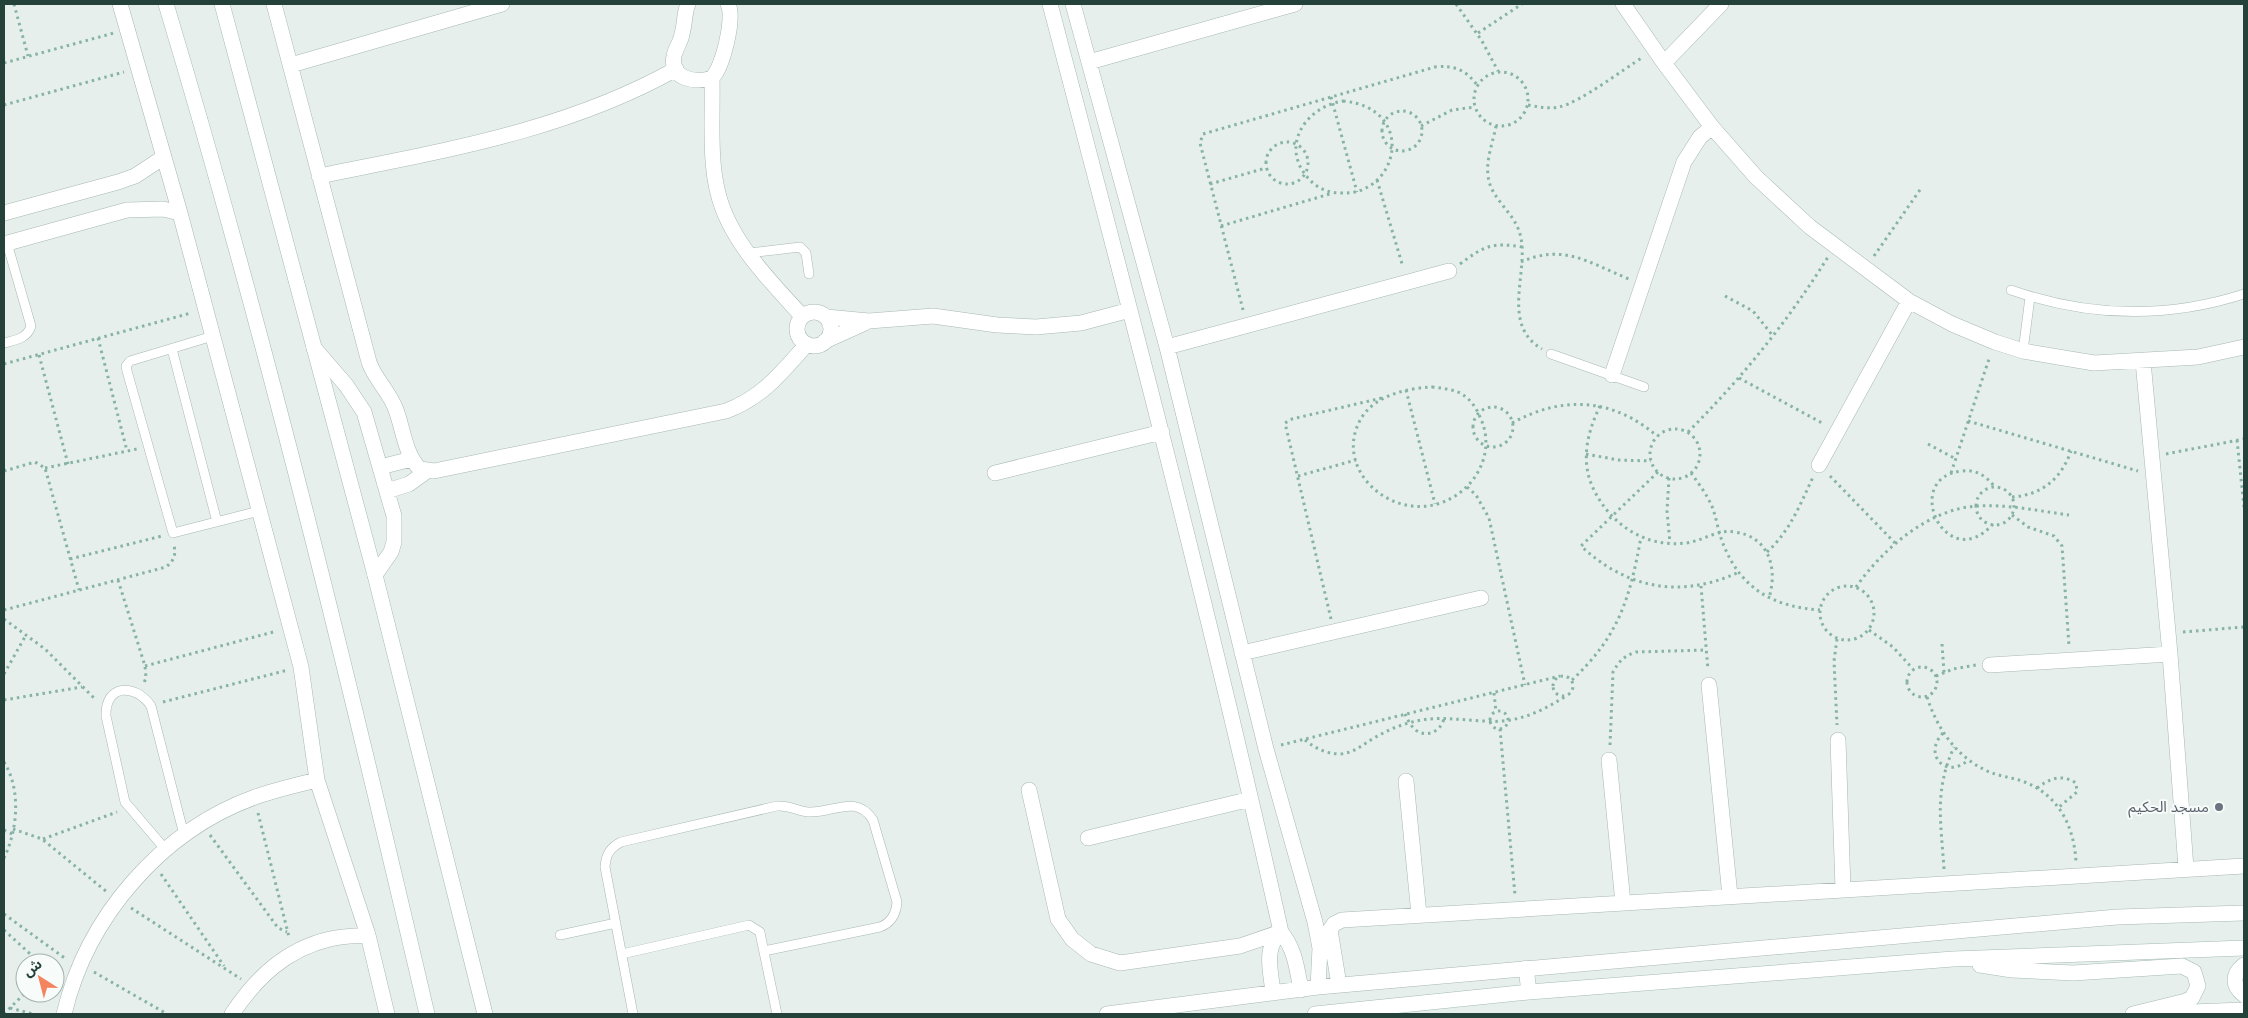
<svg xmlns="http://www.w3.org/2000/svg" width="2248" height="1018" viewBox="0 0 2248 1018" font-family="'Noto Sans','Noto Sans Arabic',sans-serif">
  <rect width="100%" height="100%" fill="#e6efeb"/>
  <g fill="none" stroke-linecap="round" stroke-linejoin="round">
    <!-- service casing -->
    <g stroke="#a8b8b2" stroke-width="10">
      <path id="service" d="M750 253 800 247 806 253 809 274
        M2011 290C2088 317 2166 319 2244 294
        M213 336 130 361 126 366 127 371 173 533 259 511
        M4 343C15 340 27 339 31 326L7 243
        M172 349 217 522
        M2023 351 2030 297
        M1551 354 1644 387
        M166 850 125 802 106 716C105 684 135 683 151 706L184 835
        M560 935 616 923
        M622 954 749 925 760 932 761 938 777 1014
        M633 1014 605 867C606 854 610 848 621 842L777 806C789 805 797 811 808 812 832 814 856 793 873 820L897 902C896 915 891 923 880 927L764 951"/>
    </g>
    <!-- minor casing -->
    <g stroke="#a8b8b2" stroke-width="16">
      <path id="minor" d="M120 4 180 213 301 667 317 780 368 935 387 1014
        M274 4 369 362C375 380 390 392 396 410 403 428 405 455 420 469L434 471 726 411C763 397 781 373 807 344
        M688 4C684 13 685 24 682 34 681 42 675 49 674 56 669 80 697 83 712 78 723 66 735 18 728 4
        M1050 4C1131 312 1212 621 1281 932 1295 949 1297 969 1301 990
        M1073 4 1167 347 1266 749 1315 922 1320 948 1318 987
        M1623 4 1664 63 1712 127 1756 177 1810 227 1909 301 1952 324 1995 342 2023 351 2094 363 2198 357 2244 347
        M1089 62 1295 4
        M1664 63 1721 4
        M291 65 502 4
        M712 78C713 113 709 160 718 193 729 240 770 281 802 316
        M319 176C441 151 566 131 676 69
        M4 213 118 182 135 176 164 157
        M4 244 127 210 163 209 180 213
        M797 329a17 17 0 1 1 34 0a17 17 0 1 1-34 0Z
        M826 317 869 321 933 316 997 325 1036 327 1081 323 1130 310
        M825 341 865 323
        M1167 347 1449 271
        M314 348 346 385 364 412 394 516V542L391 552 375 575
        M2143 361 2170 654 2186 868
        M1612 375 1684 162 1700 137 1712 127
        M1819 465 1909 301
        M380 467 412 459
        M995 473 1162 432
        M387 491 409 484 427 471
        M1242 653 1481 598
        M1990 665 2170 654
        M1709 685 1730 896
        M1838 740 1843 889
        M1609 760 1623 903
        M1406 781 1419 915
        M1029 790 1058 919 1072 939 1091 954 1120 963 1240 946 1281 932
        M1088 838 1251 799
        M1339 985 1330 930 1334 924 1342 920 2244 866
        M1273 993C1271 971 1263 948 1281 932
        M64 1014C87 917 161 831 255 797 275 790 296 785 317 780
        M232 1014C256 978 286 949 330 939 342 936 355 936 368 935
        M1107 1014 1318 987 2117 917 2244 913"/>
    </g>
    <!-- secondary casing -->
    <g stroke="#a4bbb3" stroke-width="16">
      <path id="secondary" d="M166 4C266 337 348 675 427 1014
        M222 4 375 575 485 1014
        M1980 965 2012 970 2073 973 2182 966 2194 972 2198 986 2192 998 2186 1001 2133 1014
        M2244 965C2232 974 2232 986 2244 995
        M1526 968 1529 992
        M2164 1013 2244 1010
        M1315 1014 1529 992 1953 959 2244 948"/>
    </g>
    <!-- path -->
    <path stroke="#86b3a5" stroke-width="3" stroke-dasharray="2.5 4" stroke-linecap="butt" d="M14 4 28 56
      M1456 4 1482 41 1498 71
      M1478 33 1522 4
      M4 63 114 33
      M1474 99a27 27 0 1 1 54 0a27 27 0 1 1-54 0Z
      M1331 97 1357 192
      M1343 101C1418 108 1399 197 1340 193 1328 193 1317 188 1309 179 1279 147 1305 107 1343 101Z
      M4 105 124 72
      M1528 105C1539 107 1548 109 1559 107 1579 103 1624 69 1643 57
      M1382 131a20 20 0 1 1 40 0a20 20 0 1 1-40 0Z
      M1421 126 1452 110 1475 107
      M1496 126C1493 142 1486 159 1488 175 1490 200 1516 212 1521 238 1528 275 1501 325 1542 349
      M1266 163a21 21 0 1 1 42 0a21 21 0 1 1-42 0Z
      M1377 180 1403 267
      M1210 184 1266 168
      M1221 226 1333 193
      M1874 256 1922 187
      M1521 262C1564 243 1589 263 1629 279
      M1460 264C1484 246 1492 242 1522 247
      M1725 296 1753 311 1773 336
      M1243 310 1200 143 1203 134 1435 67C1454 65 1466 70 1477 85
      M98 338 127 451
      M39 355 68 464
      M4 364 191 313
      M1739 378 1824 424
      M1432 387C1441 388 1450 389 1458 392 1469 397 1476 407 1480 417 1502 463 1459 512 1412 506 1370 501 1337 457 1362 417 1376 395 1408 388 1432 387Z
      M1406 390 1435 504
      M1600 406C1587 433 1580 462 1594 490 1611 525 1646 548 1686 543 1703 541 1717 529 1734 532 1769 536 1778 568 1769 598
      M1473 427a20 20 0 1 1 40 0a20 20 0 1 1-40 0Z
      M1968 421 2138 471
      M1512 423C1563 395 1613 398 1657 436
      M1650 454a25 25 0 1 1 50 0a25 25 0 1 1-50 0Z
      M1688 432C1741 379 1788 321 1828 257
      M2237 440 2244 507
      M1928 444 1956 459
      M1586 454 1618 460 1651 461
      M2166 454 2244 439
      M45 468 137 449
      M4 471 35 462 45 468 79 590
      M1658 472 1581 546C1627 589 1681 599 1739 572
      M1691 473C1699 484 1708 496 1713 509 1717 521 1719 535 1724 546 1742 590 1775 607 1820 610
      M1951 473 1990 356
      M1298 476 1356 460
      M1830 476 1895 543
      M1669 478 1667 511 1670 543
      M1467 487 1476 495 1489 518 1525 685
      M1976 506a19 19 0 1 1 38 0a19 19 0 1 1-38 0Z
      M2012 497C2042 495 2061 479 2071 451
      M2012 515 2028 527 2054 536 2062 546 2069 646
      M1993 524C1946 577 1900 477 1962 471 1976 469 1986 476 1995 487
      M1767 552C1790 531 1800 505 1813 477
      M70 559 162 536
      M118 580 145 666 146 678 143 685
      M1820 613a27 27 0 1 1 54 0a27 27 0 1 1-54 0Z
      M1701 586 1708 670
      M1856 587C1883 549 1928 509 1977 506 2007 504 2039 511 2069 515
      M4 610 166 567C174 560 176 556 174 545
      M4 619 45 649 96 700
      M1331 619 1285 423 1292 419 1382 398
      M1869 630 1893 647 1913 669
      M2183 632 2244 627
      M1837 639 1834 661 1837 725
      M1942 644 1944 673
      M145 666 277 631
      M1907 682a15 15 0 1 1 30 0a15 15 0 1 1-30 0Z
      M4 674 26 635
      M1553 686a10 10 0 1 1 20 0a10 10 0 1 1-20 0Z
      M1936 676 1953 669 1976 665
      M1572 680C1619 636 1630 598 1641 537
      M1494 693 1496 712
      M1927 697C1937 728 1955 755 1985 770 1997 776 2010 777 2022 781 2058 794 2074 825 2076 862
      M4 700 82 687
      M163 702 288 670
      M1490 720a9 9 0 1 1 18 0a9 9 0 1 1-18 0Z
      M1405 714C1408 720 1411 727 1417 731 1428 738 1442 730 1444 718
      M1500 729 1515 895
      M1943 733C1922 755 1947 780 1968 760
      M1305 740C1315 748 1326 754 1340 754 1354 753 1362 745 1374 738 1385 732 1396 726 1409 723 1434 715 1458 720 1484 721 1515 724 1541 712 1566 696
      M1281 745 1560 676
      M1610 745 1613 672C1619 661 1624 656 1636 652L1706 650
      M4 762C21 789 18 829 4 858
      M2037 788C2050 778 2062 774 2076 783L2077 792 2059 807
      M258 813 289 937
      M13 829 42 839 107 892
      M4 830 12 834
      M210 835 278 928 287 932
      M43 839 117 812
      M1944 869C1941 822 1934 791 1954 747
      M161 874 224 966
      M131 908 241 979
      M4 914 66 959
      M4 930 40 963
      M94 972 167 1014
      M10 1008 33 1014
      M4 1014 25 993"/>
    <!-- service -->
    <use href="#service" stroke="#fff" stroke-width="9"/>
    <!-- minor -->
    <use href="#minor" stroke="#fff" stroke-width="15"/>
    <!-- secondary -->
    <use href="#secondary" stroke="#fff" stroke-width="15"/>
  </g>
  <!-- markers -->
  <circle fill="#6b7280" stroke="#f7fbf9" stroke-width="2" cx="2219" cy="807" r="5"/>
  <g text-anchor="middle" stroke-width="4" stroke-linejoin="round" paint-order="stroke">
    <!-- worship labels -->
    <g font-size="15" fill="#5b616d" stroke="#f7fbf9" text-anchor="end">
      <text x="2209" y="812">مسجد الحكيم</text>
    </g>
  </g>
  <!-- border -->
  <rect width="2248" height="1018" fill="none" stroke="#24423a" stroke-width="10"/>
  <!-- north arrow -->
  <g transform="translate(40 978) rotate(324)"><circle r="24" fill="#f7fbf9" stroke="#a3b1ad"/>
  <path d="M0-4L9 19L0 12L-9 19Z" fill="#f4845f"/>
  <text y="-8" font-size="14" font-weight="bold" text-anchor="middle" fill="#24423a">ش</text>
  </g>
</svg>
